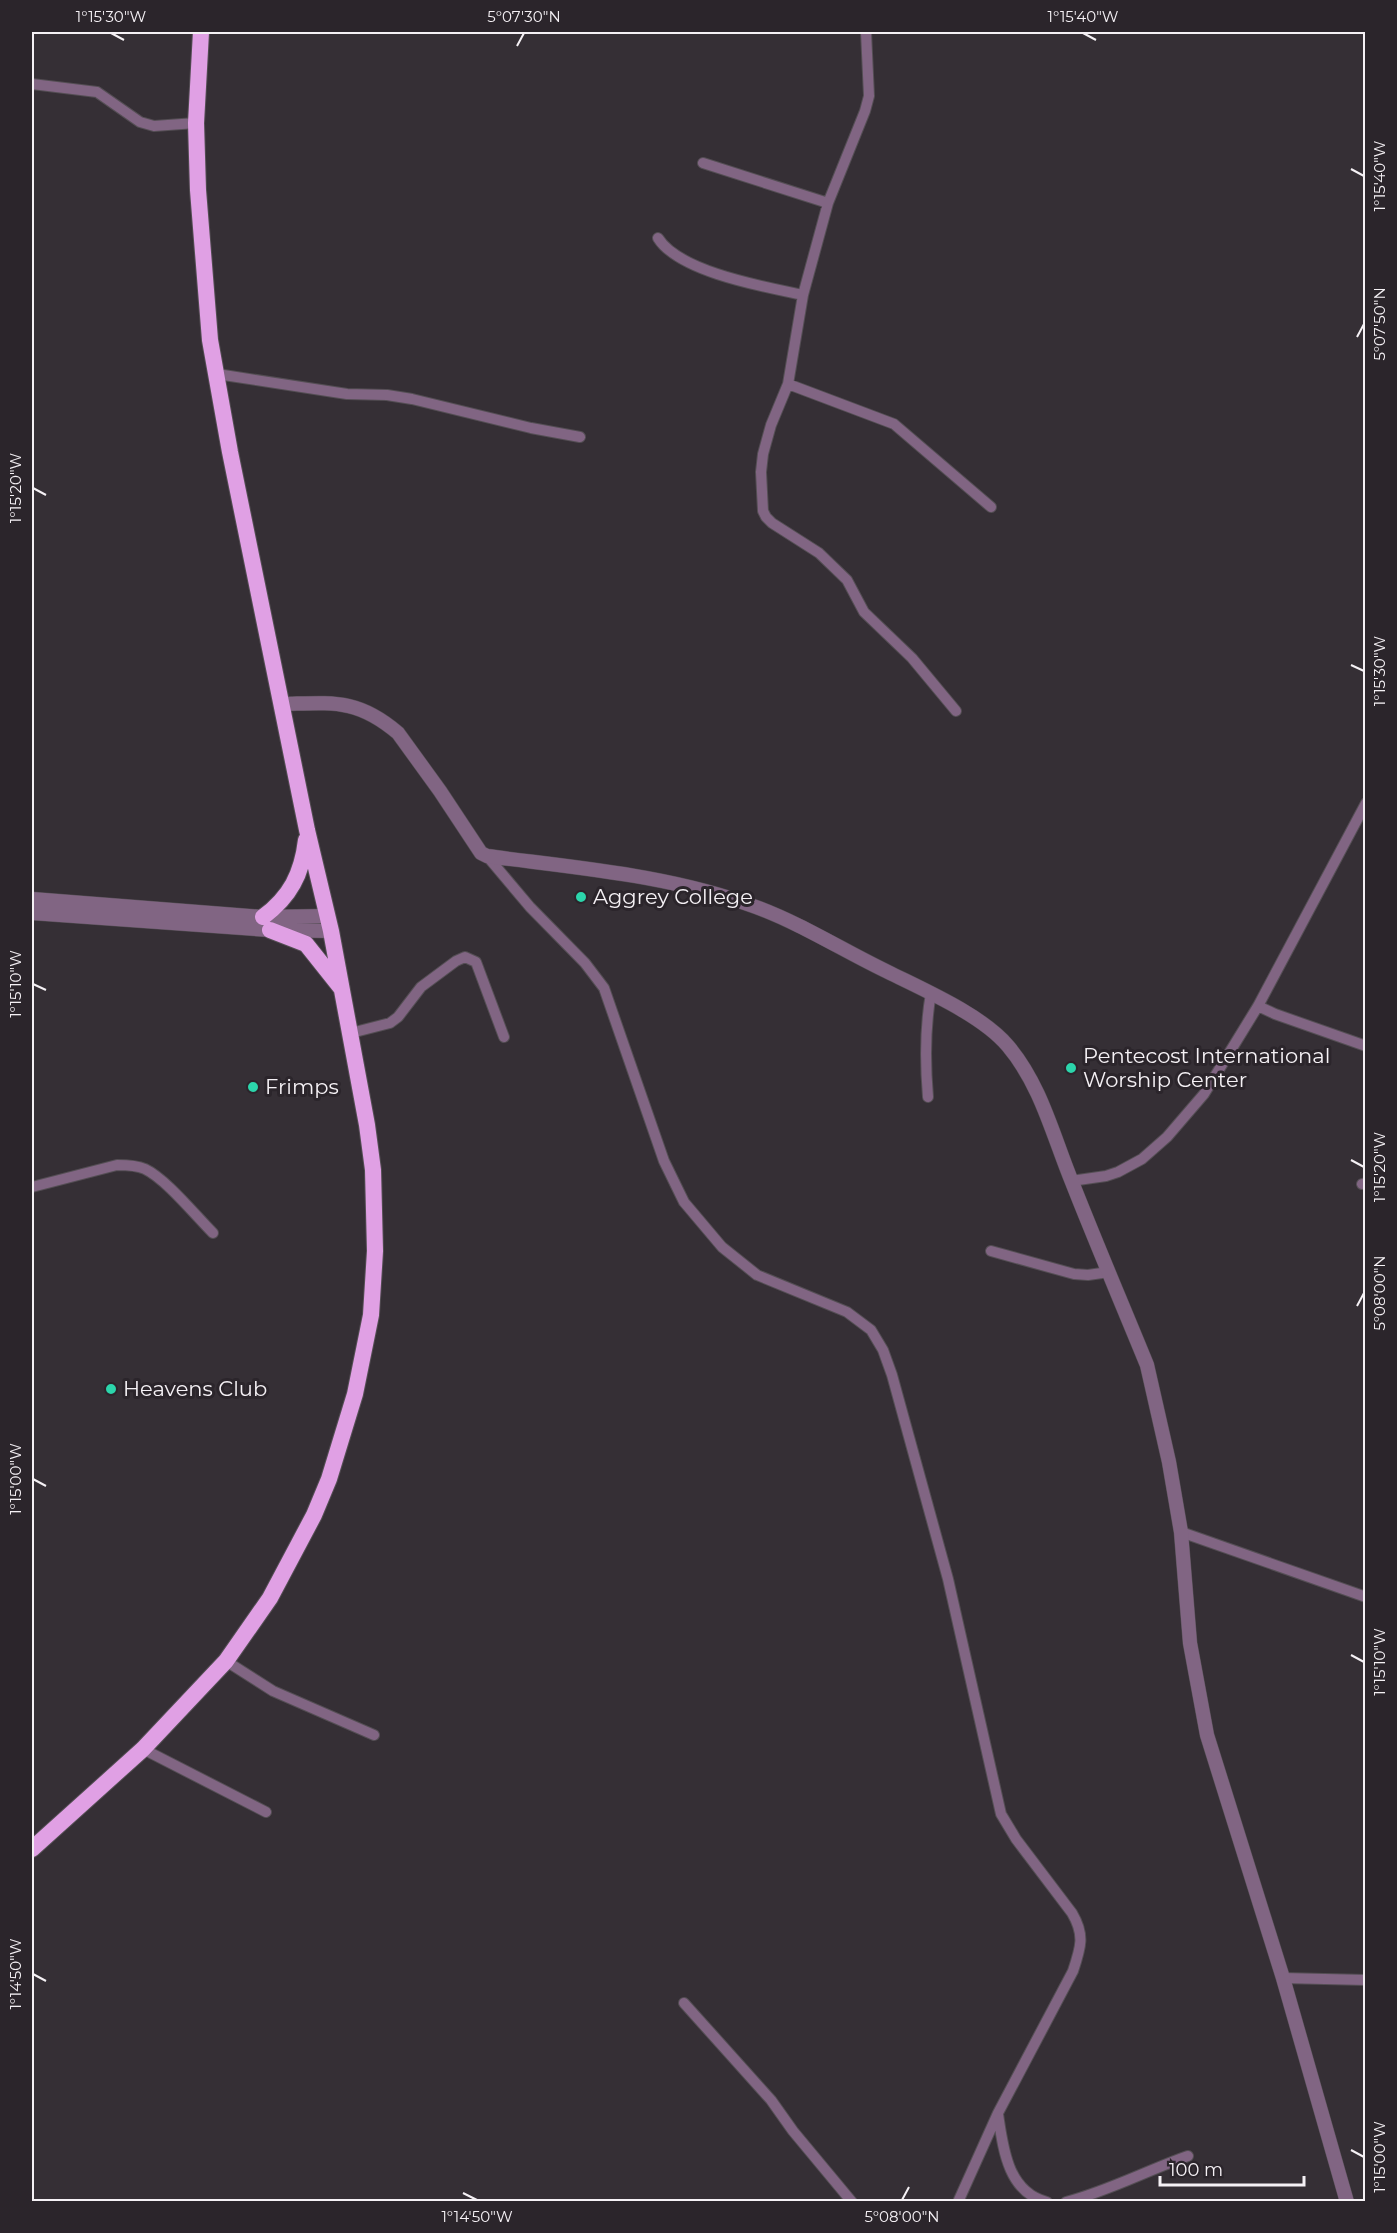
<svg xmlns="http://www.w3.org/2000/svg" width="1397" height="2233" viewBox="0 0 1397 2233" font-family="Montserrat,sans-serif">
  <rect width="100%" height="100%" fill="#352f35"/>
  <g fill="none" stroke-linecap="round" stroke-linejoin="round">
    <!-- minor casing -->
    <g stroke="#544e54" stroke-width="12">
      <path id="minor" d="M866 32 869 96 865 111 828 203 803 295 788 384 771 425 763 454 761 472 763 511 766 517 772 523 819 553 847 580 864 612 912 658 956 711
        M32 84 97 92 140 122 154 126 196 123
        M703 163 828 203
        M658 238C679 272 765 287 803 295
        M217 374 347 394 387 395 412 399 531 428 580 437
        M788 384 894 424 991 507
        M487 856 530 907 585 963 604 988 664 1161 684 1202 722 1247 757 1275 847 1312 871 1330 883 1350 892 1375 948 1579 1001 1814 1016 1839 1072 1913C1085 1935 1081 1947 1073 1971L998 2113 958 2202
        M1258 1006 1275 1014 1366 1046
        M351 1033 390 1023 398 1017 421 987 456 961 465 957 476 962 504 1037
        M928 1097C925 1062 925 1027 931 993
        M1071 1181 1106 1176 1118 1172 1142 1159 1167 1137 1204 1094 1258 1006 1366 803
        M1362 1184 1366 1183
        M32 1187 117 1165C126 1165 136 1165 145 1169 166 1179 195 1215 213 1233
        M991 1251 1074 1274 1088 1275 1109 1272
        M1181 1532 1366 1597
        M226 1661 273 1691 374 1735
        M143 1749 266 1812
        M1283 1978 1366 1980
        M684 2003 771 2100 793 2131 852 2202
        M998 2114C1003 2147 1007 2192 1047 2202
        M1066 2202C1106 2192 1148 2170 1188 2156"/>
    </g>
    <!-- tertiary casing -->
    <g stroke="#544e54" stroke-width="15">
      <path id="tertiary" d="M282 704C332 703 357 698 398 733L440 791 481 853 487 856C578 868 670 875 756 907 802 924 844 951 888 972 924 990 982 1015 1008 1046 1041 1085 1053 1136 1072 1182 1096 1243 1122 1304 1147 1365L1169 1462 1181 1532 1190 1643 1207 1735 1283 1978 1347 2202
        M32 899 263 917 327 916
        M32 913 270 930 331 931"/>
    </g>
    <!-- trunk casing -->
    <g stroke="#544e54" stroke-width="18">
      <path id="trunk" d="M263 917C290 897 302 874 306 840
        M270 930 306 944 341 988
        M32 1849 143 1749 226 1661 270 1598 314 1515 329 1479 355 1394 371 1315 375 1251 373 1170 367 1125 331 931 307 830 230 452 210 340 198 190 196 123 201 32"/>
    </g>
    <!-- minor -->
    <use href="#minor" stroke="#816583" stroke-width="10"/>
    <!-- tertiary -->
    <use href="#tertiary" stroke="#816583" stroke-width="14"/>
    <!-- trunk -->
    <use href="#trunk" stroke="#e0a0e4" stroke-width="16"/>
  </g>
  <!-- ticks -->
  <path fill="none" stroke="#f5f1f5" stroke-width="2" d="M111 33 124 40M1083 33 1096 40M517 46 524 33M1351 169 1364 176M1357 337 1364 324M33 488 46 495M1351 665 1364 671M33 984 46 990M1351 1160 1364 1167M1357 1306 1364 1293M33 1479 46 1486M1351 1655 1364 1662M33 1974 46 1981M1351 2150 1364 2157M463 2193 477 2200M902 2200 909 2187"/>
  <!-- markers -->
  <g fill="#2cd5ab" stroke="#2b252b" stroke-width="2">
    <circle cx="581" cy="897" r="6"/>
    <circle cx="1071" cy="1068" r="6"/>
    <circle cx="253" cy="1087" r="6"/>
    <circle cx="111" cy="1389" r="6"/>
  </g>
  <g text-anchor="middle" stroke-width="6" stroke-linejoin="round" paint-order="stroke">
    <!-- poi labels -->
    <g font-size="21" fill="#f5f1f5" stroke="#2b252b" text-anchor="start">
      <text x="593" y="904">Aggrey College</text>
      <text x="1083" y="1063">Pentecost International<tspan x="1083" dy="24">Worship Center</tspan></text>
      <text x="265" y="1094">Frimps</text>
      <text x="123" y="1396">Heavens Club</text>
    </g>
  </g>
  <!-- border -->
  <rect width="1397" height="2233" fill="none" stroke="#2b252b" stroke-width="66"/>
  <!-- scale -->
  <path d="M1160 2176v9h144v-9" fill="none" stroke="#f5f1f5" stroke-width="3"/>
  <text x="1169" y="2176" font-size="18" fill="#f5f1f5" stroke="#2b252b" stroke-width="4.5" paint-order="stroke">100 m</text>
  <rect x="33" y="33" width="1331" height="2167" fill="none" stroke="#f5f1f5" stroke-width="2"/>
  <g font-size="15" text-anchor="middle" fill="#f5f1f5">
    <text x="111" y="22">1°15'30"W</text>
    <text x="524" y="22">5°07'30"N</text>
    <text x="1083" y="22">1°15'40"W</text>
    <text transform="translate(1380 176) rotate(-90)" y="5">1°15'40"W</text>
    <text transform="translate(1380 324) rotate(-90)" y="5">5°07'50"N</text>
    <text transform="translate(16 488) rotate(-90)" y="5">1°15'20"W</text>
    <text transform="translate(1380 671) rotate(-90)" y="5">1°15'30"W</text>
    <text transform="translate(16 984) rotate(-90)" y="5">1°15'10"W</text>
    <text transform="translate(1380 1167) rotate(-90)" y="5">1°15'20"W</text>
    <text transform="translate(1380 1293) rotate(-90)" y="5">5°08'00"N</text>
    <text transform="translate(16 1479) rotate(-90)" y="5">1°15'00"W</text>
    <text transform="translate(1380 1662) rotate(-90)" y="5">1°15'10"W</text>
    <text transform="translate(16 1974) rotate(-90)" y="5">1°14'50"W</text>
    <text transform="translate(1380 2157) rotate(-90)" y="5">1°15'00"W</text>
    <text x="477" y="2222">1°14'50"W</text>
    <text x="902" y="2222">5°08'00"N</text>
  </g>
</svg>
